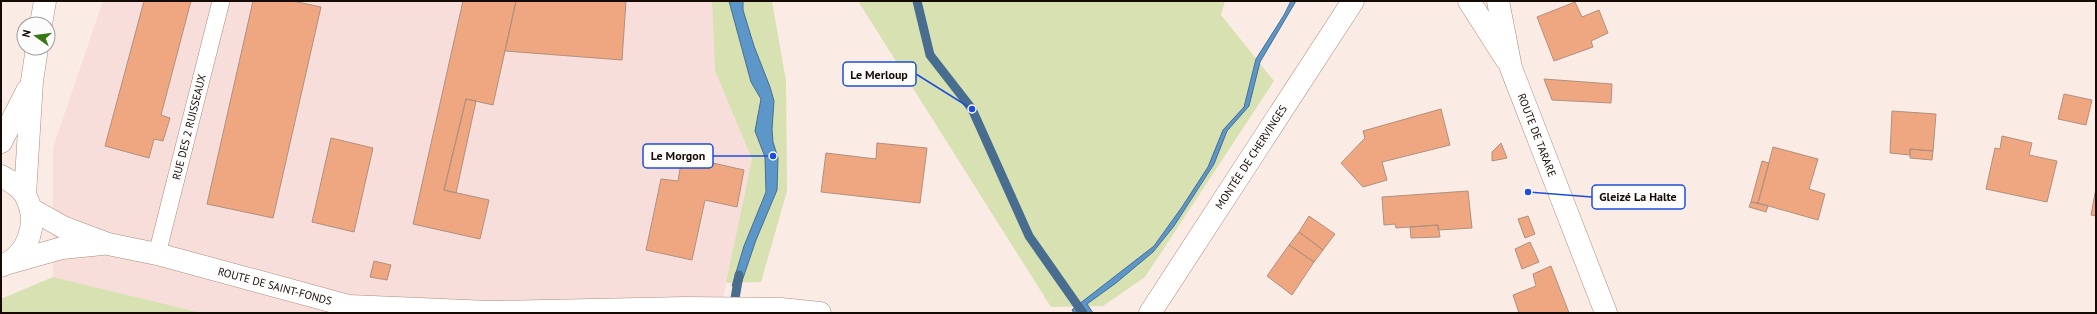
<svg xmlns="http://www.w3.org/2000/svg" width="2097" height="314" viewBox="0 0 2097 314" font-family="'PT Sans',sans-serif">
  <rect width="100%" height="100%" fill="#faebe4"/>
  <!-- industrial -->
  <path fill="#f8deda" d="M103 1H712L715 71 752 159 720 313H202L53 277V148Z"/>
  <!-- green -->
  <path fill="#d7e1b2" d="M712 1H772L786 81 787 191 761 282 726 283 752 159 715 71Z
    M858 1H1225L1221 15 1274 81 1145 277 1103 306 1051 307Z
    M53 277 202 313H1V299Z"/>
  <!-- water -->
  <path fill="#5d97ca" stroke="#486d8f" d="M729 1H743V10L754 46 770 87 774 101 772 129 773 142 778 158 777 190 756 240 740 287 732 286 744 246 766 192 765 157 755 131 761 99 751 82Z
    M1291 1H1296L1260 62 1249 106 1227 131 1214 164 1174 226 1153 252 1116 283 1087 304 1093 313H1074L1072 310 1074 308 1154 246 1182 207 1208 167 1223 130 1244 107 1256 59 1284 15Z"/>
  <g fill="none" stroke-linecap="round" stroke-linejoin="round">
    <!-- stream -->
    <path stroke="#486d8f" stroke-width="9" d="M917 1 930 55 972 109 1029 236 1083 313
      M733 310 739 275"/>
  </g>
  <!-- building -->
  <path fill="#eea781" stroke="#b1907f" d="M144 1H191L161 115 170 118 163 141 154 139 149 158 105 146Z
    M253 1H293L321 7 273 218 207 204Z
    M463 1H516L493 105 466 99 444 190 489 200 480 239 413 224Z
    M516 1H626L622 60 505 51Z
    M1575 2 1582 17 1599 10 1608 33 1591 41 1593 47 1554 61 1537 17Z
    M1544 79 1612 84 1611 103 1552 100Z
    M2064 94 2092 100 2086 125 2058 119Z
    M466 99 476 101 456 193 444 190Z
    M1441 109 1450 145 1382 162 1387 180 1363 187 1341 163 1365 138 1363 131Z
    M1892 111 1936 114 1933 151 1910 149V155L1890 153Z
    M2002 136 2032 143 2029 155 2057 161 2047 202 1986 189 1995 148 2000 149Z
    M331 138 373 148 354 232 312 222Z
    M877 143 927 148 920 203 821 192 826 153 876 159Z
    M1501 143 1507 158 1492 161V152Z
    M1773 147 1818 159 1809 189 1825 194 1818 220 1758 203Z
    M1910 149 1933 151 1932 160 1910 158Z
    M682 156 744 170 737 207 705 200 692 260 646 250 661 179 678 181Z
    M1762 161 1769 163 1758 203 1751 202Z
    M2096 188V216L2091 215Z
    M1468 191 1472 228 1438 230V225L1396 228 1395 224 1384 225 1382 197Z
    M1751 202 1768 206 1766 212 1749 207Z
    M1309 216 1335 234 1323 250 1299 232Z
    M1528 216 1535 234 1525 238 1518 219Z
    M1438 225 1440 237 1411 238 1410 227Z
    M1299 232 1323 250 1314 262 1289 245Z
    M1530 242 1539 262 1522 269 1515 249Z
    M1289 245 1314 262 1292 295 1267 276Z
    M374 261 391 265 387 280 370 277Z
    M1551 266 1569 313H1519L1513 295 1536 286 1533 274Z"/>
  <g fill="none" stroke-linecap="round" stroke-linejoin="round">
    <!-- service casing -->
    <g stroke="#ad8c7b" stroke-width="18">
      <path id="service" d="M157 254 221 1"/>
    </g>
    <!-- tertiary casing -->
    <g stroke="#ad8c7b" stroke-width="23">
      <path id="tertiary" d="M41 24 45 1
        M1 142 27 91
        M1 176C10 181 20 186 25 195 40 221 29 256 1 266
        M25 195 32 81 37 48
        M31 209 63 227 108 244 157 254 349 306 490 312 685 308 781 309 820 313
        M9 263 62 248 102 244
        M1150 313 1353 1"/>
    </g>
    <!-- primary casing -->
    <g stroke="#ad8c7b" stroke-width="23">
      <path id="primary" d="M1469 1 1506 59
        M1498 1 1511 68 1606 313"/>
    </g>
    <!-- service -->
    <use href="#service" stroke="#fff" stroke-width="17"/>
    <!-- tertiary -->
    <use href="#tertiary" stroke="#fff" stroke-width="22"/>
    <!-- primary -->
    <use href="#primary" stroke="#fff" stroke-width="22"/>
  </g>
  <g text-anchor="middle" stroke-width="3.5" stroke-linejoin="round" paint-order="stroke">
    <!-- street labels -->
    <g font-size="11" fill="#160a05" stroke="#fcfcfc">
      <text transform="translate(189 127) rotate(-76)" y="4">RUE DES 2 RUISSEAUX</text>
      <text transform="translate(1537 135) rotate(69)" y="4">ROUTE DE TARARE</text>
      <text transform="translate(1251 157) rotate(-57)" y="4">MONTÉE DE CHERVINGES</text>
      <text transform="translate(275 286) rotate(15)" y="4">ROUTE DE SAINT-FONDS</text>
    </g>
  </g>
  <!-- callouts -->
  <path fill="none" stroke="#1d4ed8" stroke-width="1.5" d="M972 109L916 74M773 156L713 156M1528 192L1592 197"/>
  <g fill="#1d4ed8" stroke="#fcfcfc" stroke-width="1.5">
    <circle cx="972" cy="109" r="4"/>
    <circle cx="773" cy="156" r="4"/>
    <circle cx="1528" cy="192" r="4"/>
  </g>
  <g fill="#fcfcfc" stroke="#1d4ed8" stroke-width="1.5">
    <rect x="843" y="62" width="73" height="24" rx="4"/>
    <rect x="643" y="144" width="70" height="24" rx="4"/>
    <rect x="1592" y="185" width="93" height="24" rx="4"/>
  </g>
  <g font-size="12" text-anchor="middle" font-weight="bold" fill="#160a05">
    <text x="879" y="79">Le Merloup</text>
    <text x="678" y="160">Le Morgon</text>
    <text x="1638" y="201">Gleizé La Halte</text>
  </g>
  <!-- border -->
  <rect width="2097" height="314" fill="none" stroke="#160a05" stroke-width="4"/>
  <!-- north arrow -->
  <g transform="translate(36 36) rotate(284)"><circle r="19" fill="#fcfcfc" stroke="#a09b99"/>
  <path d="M0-3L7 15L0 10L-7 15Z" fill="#367613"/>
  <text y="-6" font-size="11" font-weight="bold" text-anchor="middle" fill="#160a05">N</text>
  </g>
</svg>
